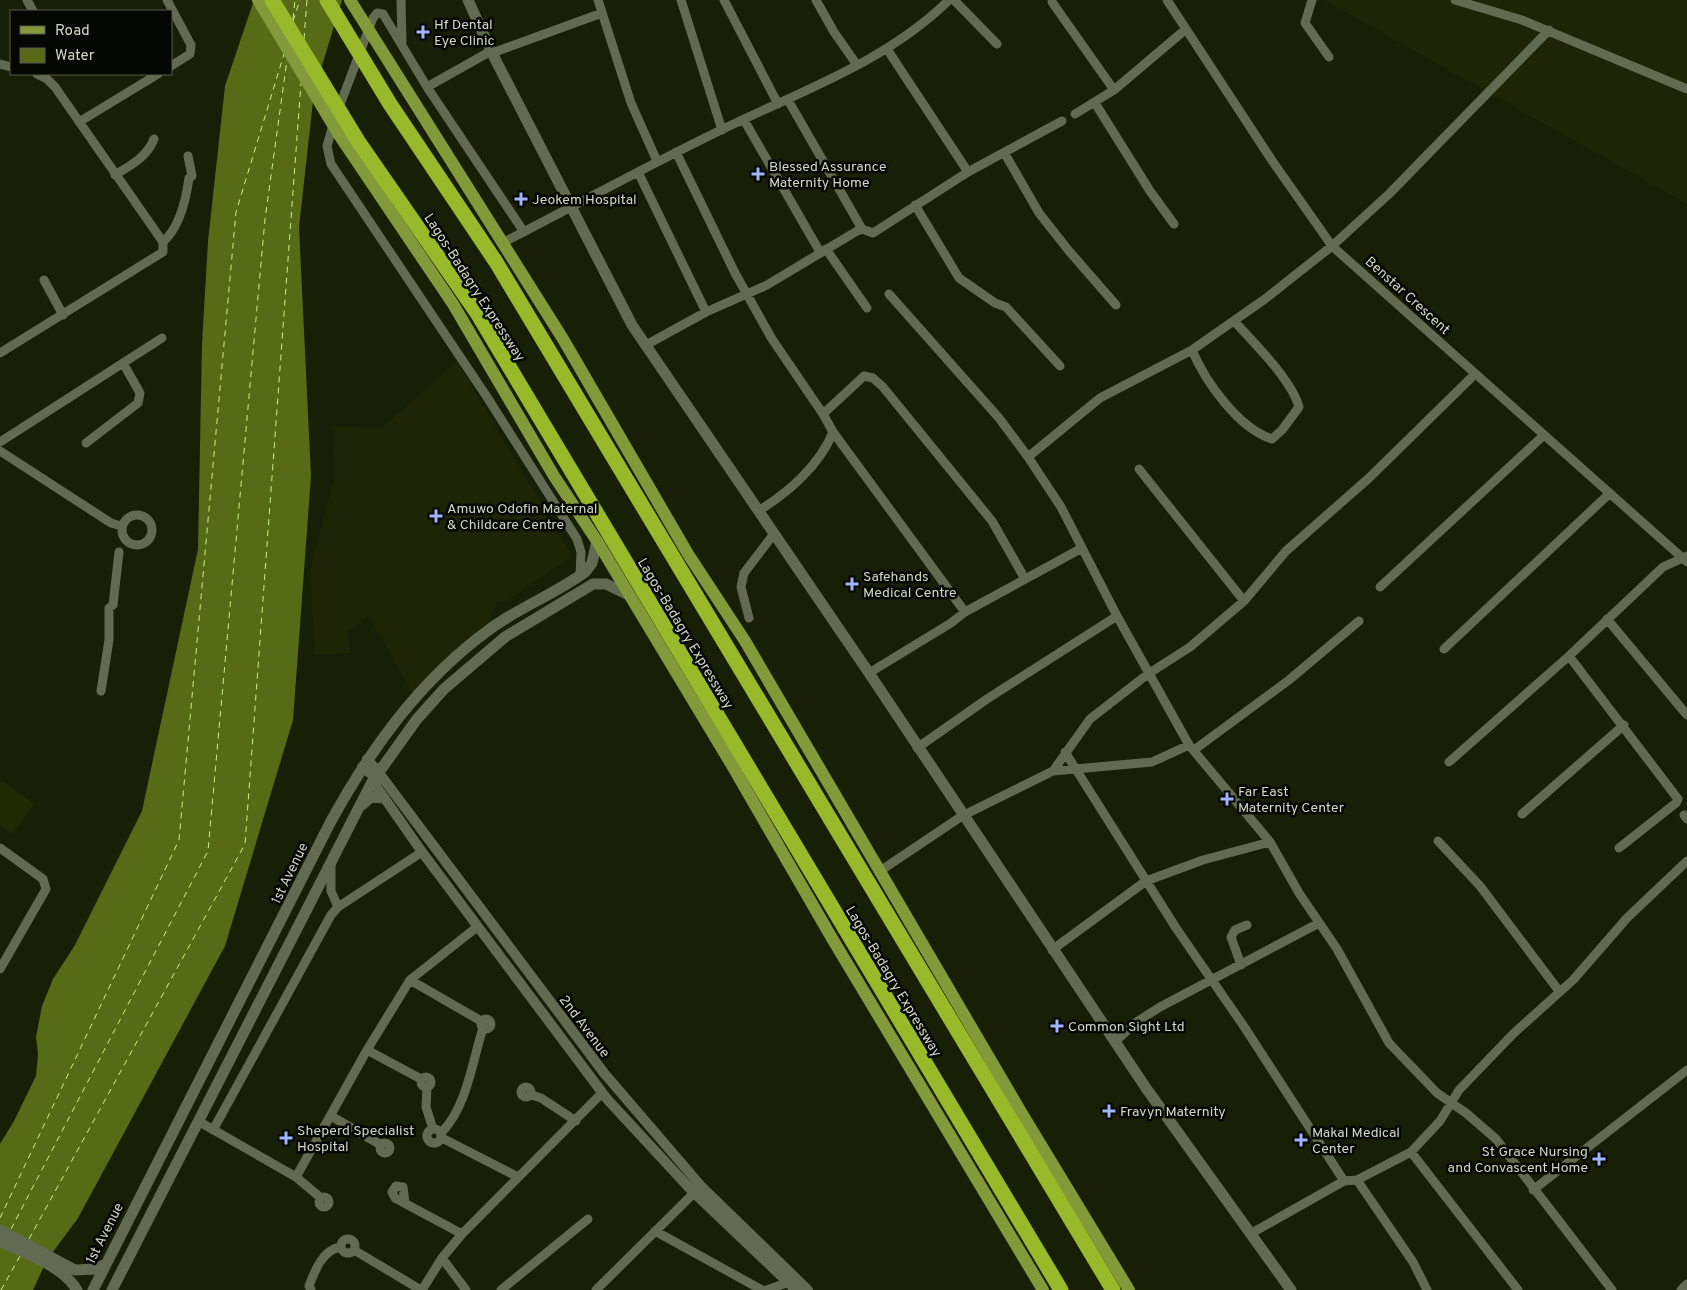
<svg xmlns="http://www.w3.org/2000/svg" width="1687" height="1290" viewBox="0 0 1687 1290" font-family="Overpass,sans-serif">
  <rect width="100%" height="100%" fill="#181f07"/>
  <!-- built -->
  <path fill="#1d2506" d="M1324 0H1687V204Z
    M457 361 572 556 507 601 497 602 489 622 480 628 482 632 461 644 412 693 369 615 348 631 351 653 315 655 310 570 335 475 332 426 383 427Z"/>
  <!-- green -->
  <path fill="#202a02" d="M2 781 34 804 12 834 0 825V784Z"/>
  <!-- water -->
  <path fill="#576b17" d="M254 0H342L314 92 299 227 311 476 293 720 225 946 78 1218 47 1260 33 1290H0V1144L14 1121 36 1076 38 1054 36 1037 42 1006 53 979 75 945 142 811 198 549 202 344 208 241 225 86Z"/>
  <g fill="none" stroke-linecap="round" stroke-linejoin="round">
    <!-- ferry -->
    <path stroke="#cfef83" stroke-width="1" stroke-dasharray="6 5" stroke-linecap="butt" d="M293 19 295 0
      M293 21 300 0
      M304 39 307 0
      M0 1218 179 840 236 212 284 54
      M11 1229 208 851 265 219 287 60
      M29 1239 245 844 301 83
      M1 1290 20 1256"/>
    <!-- minor -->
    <path stroke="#626b51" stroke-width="9" d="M27 0 33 11
      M167 0 191 45 190 54 171 66
      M401 0 402 42
      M598 0 631 103 657 161
      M681 0 722 130
      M724 0 778 104
      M816 0 834 32 857 65
      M954 0 997 44
      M1167 0 1273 162 1332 246 1687 562
      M1312 0 1305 23 1329 57
      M1455 0 1522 20 1687 89
      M1052 2 1114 90
      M887 49 968 172
      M492 53 602 13
      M0 64 11 67
      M427 87 491 51
      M788 100 862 229
      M1095 103 1150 191 1174 224
      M338 110 373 18 377 13 383 14 427 87 524 232
      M1075 114 1114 90 1186 29
      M744 120 820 252
      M79 122 158 74
      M334 122 327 146 331 164 487 397 577 539 581 552 580 576
      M676 152 735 273 772 339 823 414
      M1005 154 1039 213 1069 251 1116 305
      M638 172 706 312
      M115 175C131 165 147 157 154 139
      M915 205 959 278 995 303 1006 307 1060 366
      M163 242C180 227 186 200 189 178L192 176 188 156
      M504 242C576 205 647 166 719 131 798 92 885 63 949 0
      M826 249 867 308
      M44 280 63 315
      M889 294 999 418 1028 457 1061 507 1117 616 1189 745 1270 842 1299 893 1337 949 1389 1043 1437 1093 1466 1113 1496 1139 1612 1290
      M646 345 706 312 767 285 857 231 862 229 873 233 968 172 1062 121
      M1192 350C1205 381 1238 428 1272 439L1282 430 1299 407C1292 380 1253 342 1234 321
      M0 353 163 252V242L55 87 47 79 37 74
      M0 442 162 338
      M86 443 138 403 140 393 123 363
      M0 451 111 523 121 526
      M1028 457 1100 398 1192 350 1265 299 1332 246 1389 194 1549 30
      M1139 469 1244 601
      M758 511C788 493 820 465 833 432
      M122 530a15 15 0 1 1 30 0a15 15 0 1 1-30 0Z
      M1380 587 1544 435
      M965 612 833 432 823 414 864 376 873 378 883 387 992 521 1025 579
      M749 618 741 587 744 573 773 535
      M1607 619 1687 715
      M1444 649 1610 493
      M1569 656 1678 799 1676 803 1619 848
      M869 673 951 623 965 612 1082 548
      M101 691 109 640V608L113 605 119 552
      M917 748 987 699 1117 616
      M1194 750 1289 680 1359 621
      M1065 752 1176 928 1245 1028 1344 1181
      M1449 762 1569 656 1663 567 1687 556
      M1053 771 1152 762 1189 745
      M1522 814 1624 725
      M1684 815 1687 819
      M1438 841 1480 886 1559 991
      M0 848 43 879 46 889 0 969
      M331 864V891L338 907
      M880 871 962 816 1053 771 1090 719 1148 674 1190 647 1244 601 1286 551 1369 478 1475 374
      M1052 950 1146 881 1203 860 1270 842
      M1241 965 1231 937 1235 930 1247 925
      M410 980 481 1021
      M481 1024a5 5 0 1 1 10 0a5 5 0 1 1-10 0Z
      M1115 1042 1135 1023 1160 1007 1319 923
      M367 1050 421 1079
      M421 1082a5 5 0 1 1 10 0a5 5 0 1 1-10 0Z
      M521 1092a5 5 0 1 1 10 0a5 5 0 1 1-10 0Z
      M427 1087 426 1107 433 1129
      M531 1095 541 1098 576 1121
      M331 1116 381 1145
      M198 1121 296 1177 321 1198
      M427 1136a7 7 0 1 1 14 0a7 7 0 1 1-14 0Z
      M213 1130 331 915 338 907 422 852
      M441 1133C467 1107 472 1062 483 1028
      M442 1138 518 1177
      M380 1148a5 5 0 1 1 10 0a5 5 0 1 1-10 0Z
      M1411 1152 1518 1290
      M296 1177 367 1050 410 980 477 927
      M1357 1180 1413 1262 1427 1290
      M1533 1190 1687 1070
      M319 1202a5 5 0 1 1 10 0a5 5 0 1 1-10 0Z
      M405 1203 403 1187 396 1186 392 1192 395 1198 462 1234
      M655 1231 762 1290
      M1250 1234 1344 1181 1357 1180 1411 1152 1440 1121 1459 1090 1514 1033 1573 980 1627 918 1687 861
      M341 1246a7 7 0 1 1 14 0a7 7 0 1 1-14 0Z
      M354 1250 421 1290
      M442 1258 466 1290
      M311 1290 309 1286C315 1270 323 1250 340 1247
      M422 1290 442 1258 462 1234 602 1093
      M501 1290 588 1219
      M596 1290 699 1188
      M767 1290 789 1282
      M1681 1290 1687 1284"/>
    <!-- tertiary -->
    <path stroke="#626b51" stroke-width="10" d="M367 759 374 767 380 769 379 773 604 1073 701 1186 808 1290
      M362 767 375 777 376 786 422 852 607 1099 694 1193 796 1290"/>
    <!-- secondary -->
    <path stroke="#626b51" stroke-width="11" d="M468 0 492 53 632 325 869 673 1146 1088 1291 1290
      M362 805 371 797 384 798
      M0 1230 75 1270 96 1269 104 1265
      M0 1241C25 1254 62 1265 77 1290
      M93 1290 330 823C371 748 420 680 490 629 520 607 555 594 585 572L592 563 597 541
      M112 1290 372 782 417 719 444 689 505 637 593 584H606L629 595"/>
    <!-- primary -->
    <path stroke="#829a3a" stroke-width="12" d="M258 0 339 135 453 304 554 476 597 541 730 762 833 940 1043 1290
      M350 0 563 339 688 554 745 641 1021 1112 1129 1290"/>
    <!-- motorway -->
    <path stroke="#97b92a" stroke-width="15" d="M272 0 358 141 477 313 1061 1290
      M327 0 390 104 496 262 1113 1290"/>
  </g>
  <!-- markers -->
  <g fill="#a0b3fd" stroke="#050702" stroke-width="2">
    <path d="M420.5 24.5h5v5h5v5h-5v5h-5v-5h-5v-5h5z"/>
    <path d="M755.5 166.5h5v5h5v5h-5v5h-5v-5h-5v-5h5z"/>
    <path d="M518.5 191.5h5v5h5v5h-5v5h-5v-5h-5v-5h5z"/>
    <path d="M433.5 508.5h5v5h5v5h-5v5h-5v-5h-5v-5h5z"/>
    <path d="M849.5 576.5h5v5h5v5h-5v5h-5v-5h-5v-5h5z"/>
    <path d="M1224.5 791.5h5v5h5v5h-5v5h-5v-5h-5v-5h5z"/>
    <path d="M1054.5 1018.5h5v5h5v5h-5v5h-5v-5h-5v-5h5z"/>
    <path d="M1106.5 1103.5h5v5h5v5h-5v5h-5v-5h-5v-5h5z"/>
    <path d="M283.5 1130.5h5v5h5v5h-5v5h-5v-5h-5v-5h5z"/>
    <path d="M1298.5 1132.5h5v5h5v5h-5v5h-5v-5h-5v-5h5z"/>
    <path d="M1596.5 1151.5h5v5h5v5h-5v5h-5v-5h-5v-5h5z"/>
  </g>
  <g text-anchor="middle" stroke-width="5" stroke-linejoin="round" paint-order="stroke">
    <!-- poi labels -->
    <g font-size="14" fill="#d2d7c9" stroke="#050702" text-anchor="start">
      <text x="434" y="29">Hf Dental<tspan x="434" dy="16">Eye Clinic</tspan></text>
      <text x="769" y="171">Blessed Assurance<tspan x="769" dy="16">Maternity Home</tspan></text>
      <text x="532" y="204">Jeokem Hospital</text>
      <text x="447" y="513">Amuwo Odofin Maternal<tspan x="447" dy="16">&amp; Childcare Centre</tspan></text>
      <text x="863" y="581">Safehands<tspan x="863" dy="16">Medical Centre</tspan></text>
      <text x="1238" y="796">Far East<tspan x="1238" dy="16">Maternity Center</tspan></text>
      <text x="1068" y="1031">Common Sight Ltd</text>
      <text x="1120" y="1116">Fravyn Maternity</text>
      <text x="297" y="1135">Sheperd Specialist<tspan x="297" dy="16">Hospital</tspan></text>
      <text x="1312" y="1137">Makal Medical<tspan x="1312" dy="16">Center</tspan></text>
      <text x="1588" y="1156" text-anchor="end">St Grace Nursing<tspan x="1588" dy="16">and Convascent Home</tspan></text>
    </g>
    <!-- street labels -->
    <g font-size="14" fill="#d2d7c9" stroke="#050702">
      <text transform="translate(475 287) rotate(57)" y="5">Lagos-Badagry Expressway</text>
      <text transform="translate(1408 295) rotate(42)" y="5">Benstar Crescent</text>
      <text transform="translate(686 633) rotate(59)" y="5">Lagos-Badagry Expressway</text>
      <text transform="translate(289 873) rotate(-64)" y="5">1st Avenue</text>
      <text transform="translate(894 981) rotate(59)" y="5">Lagos-Badagry Expressway</text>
      <text transform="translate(585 1026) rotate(53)" y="5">2nd Avenue</text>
      <text transform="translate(104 1233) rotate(-63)" y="5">1st Avenue</text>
    </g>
  </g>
  <!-- legend -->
  <rect x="10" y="10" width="162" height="65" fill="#050702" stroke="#575a52"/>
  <rect x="20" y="26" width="25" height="8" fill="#829a3a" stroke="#575a52"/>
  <text x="55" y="35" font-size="15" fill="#d2d7c9">Road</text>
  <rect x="20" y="48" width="25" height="15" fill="#576b17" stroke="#575a52"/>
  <text x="55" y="60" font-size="15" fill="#d2d7c9">Water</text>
</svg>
